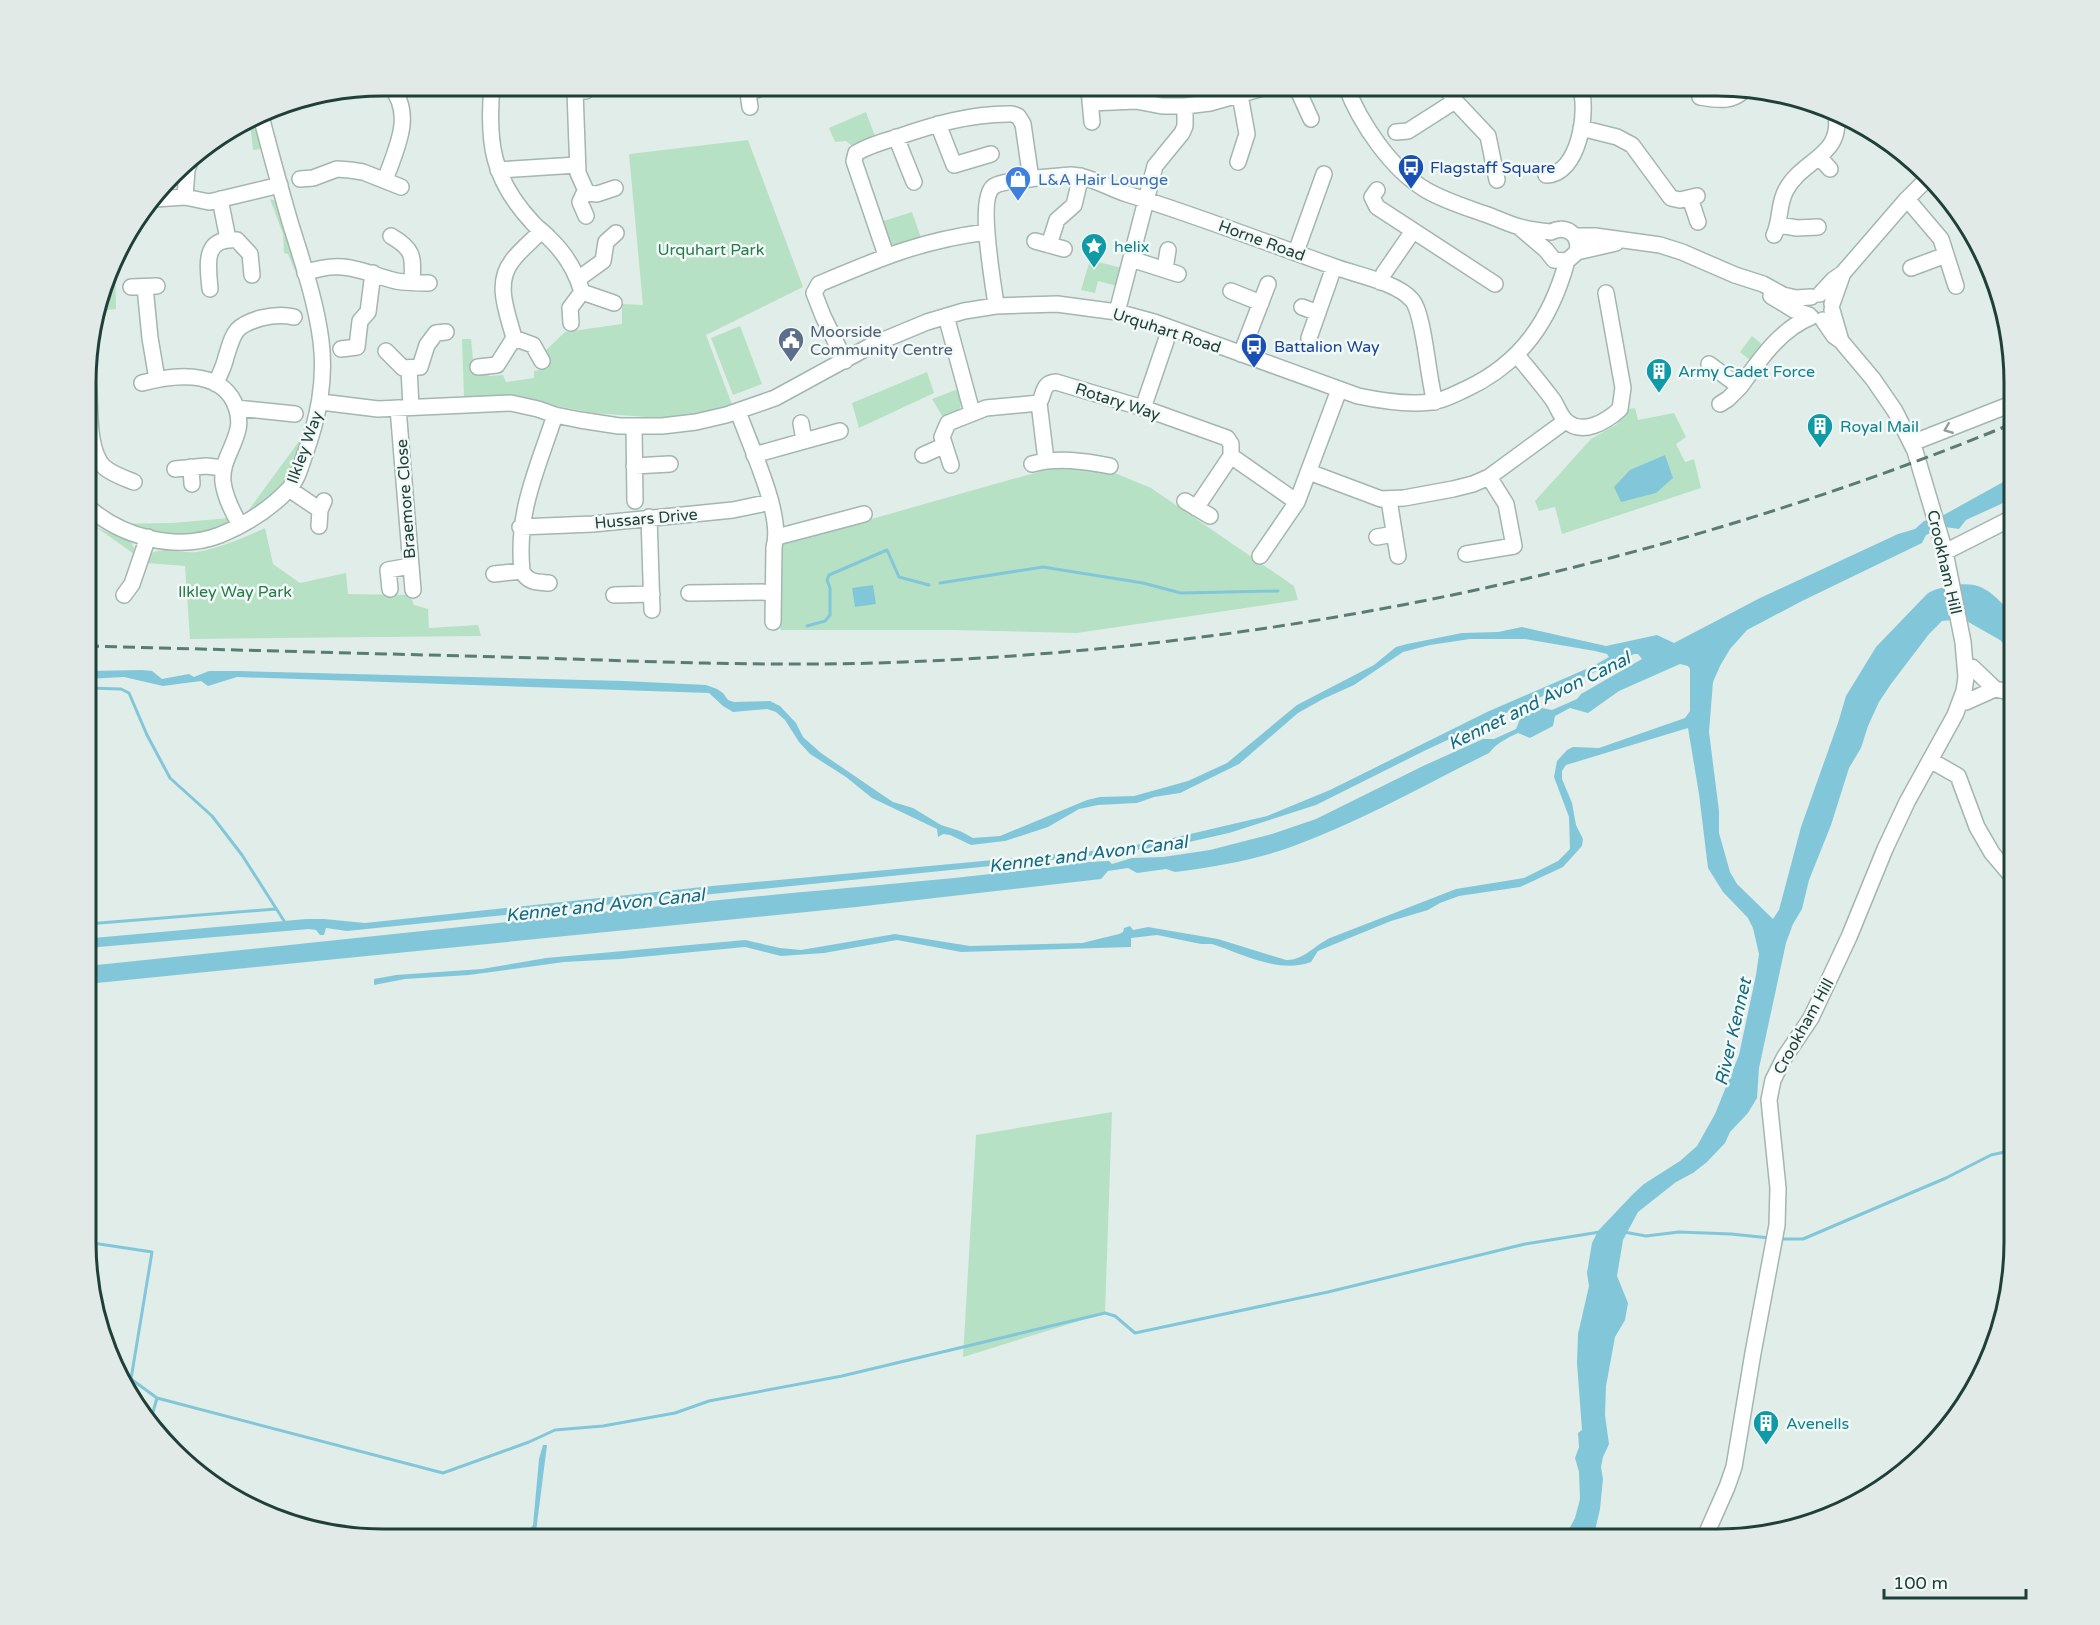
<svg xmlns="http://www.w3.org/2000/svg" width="2100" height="1625" viewBox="0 0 2100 1625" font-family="'Varela Round',sans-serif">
  <rect width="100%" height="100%" fill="#e1ede8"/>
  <!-- green -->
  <path fill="#b7e1c5" d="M866 112 876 139 855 148 846 141 835 142 829 128Z
    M254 120 261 149 253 150 250 123Z
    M748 140 803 287 706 335 733 407 650 421 647 417 593 413 521 399 464 398 462 339H471L474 370 489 369V376L503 375 506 382 534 378V371L549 368 544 352 565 332 622 324V304L643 305 629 154Z
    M270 199 277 201 280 206 297 276 288 254 284 253 283 234Z
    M912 212 921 238 896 245 889 244 880 222Z
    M1090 260 1122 268 1117 286 1098 281 1095 293 1081 290Z
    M115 265 116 309 99 311Z
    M740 326 762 384 733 395 711 338Z
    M1752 336 1763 345 1751 361 1740 352Z
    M927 372 934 393 859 428 852 403Z
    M958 389C964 409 961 411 944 419L932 399Z
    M1635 408 1638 420 1674 413 1686 437 1676 444 1685 462 1694 459 1701 488 1562 534 1555 507 1539 511 1535 501 1591 439 1616 425 1629 409Z
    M311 425 287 482 258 510 248 511Z
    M1059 466 1105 469 1151 488 1294 586 1298 600 1077 633 953 630H781L779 624 780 546 783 544Z
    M230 518 231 525 199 540 110 524 172 523Z
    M96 527 131 542 135 550 134 554Z
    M265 528 273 564 300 583 346 573 348 594 410 595 414 605 428 609 429 628 478 625 481 636 190 639 185 566 147 563 150 554C163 546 182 554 197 552 221 548 243 538 265 528Z
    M1112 1112 1105 1313 963 1357 976 1135Z"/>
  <!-- water -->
  <path fill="#82c7d9" d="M1665 455 1673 478 1656 493 1621 502 1614 487 1630 470Z
    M2014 476V498L1966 520 1959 529 1945 527 1926 535 1922 543 1802 601 1747 630 1730 649 1720 666 1713 682 1709 732 1719 811V833L1730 872 1737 884 1773 919 1779 910 1801 827 1838 723 1846 696 1876 647 1927 594C1934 589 1941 588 1950 586 1983 579 1992 594 2014 615V654L2000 640 1963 619 1942 621 1929 634 1891 684 1879 702 1868 726 1861 748 1849 768 1831 825 1809 880 1802 909 1793 924 1786 943 1759 1068 1757 1098 1748 1113 1730 1132 1725 1143 1707 1162 1693 1173 1676 1182 1638 1212 1623 1240 1617 1276 1628 1303 1625 1320 1615 1337 1606 1386 1605 1415 1609 1444 1603 1457 1601 1467 1603 1479 1600 1509 1593 1539H1564L1575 1518 1580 1499 1579 1472 1575 1458 1579 1447 1578 1433 1582 1430 1577 1363 1578 1334 1589 1286 1587 1273 1592 1243 1598 1231 1633 1194 1644 1184 1680 1161 1697 1146 1715 1114 1739 1055 1756 975 1759 954 1753 928 1748 918 1723 892 1708 868 1699 794 1688 728 1566 765 1562 771V779L1572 803 1576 825 1583 839 1582 846 1563 867 1520 887 1459 896 1440 903 1428 910 1391 921 1325 948 1318 951 1311 962C1279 974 1243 954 1212 944H1201L1157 935 1131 938V947L961 952 897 940 824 953 781 956 745 947 620 959 564 962 469 975 405 979 374 985V979L396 975 482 969 546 958 745 940 780 948 801 950 895 934 970 946 1082 943 1119 934 1123 932 1124 928 1130 926 1133 930 1148 927 1218 939 1286 960C1303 961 1315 945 1330 938L1456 889 1524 878 1558 861 1570 849 1569 817 1554 777 1557 761 1567 750 1573 747 1599 748 1685 718 1690 711V669L1688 666 1680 664 1619 691 1588 713 1570 708 1555 716 1553 726 1530 738 1518 733C1507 738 1497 743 1489 753 1424 785 1360 822 1291 847 1255 860 1213 867 1175 872L1166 869 1137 873 1128 868 1108 871 1101 879 856 907 87 984V966C295 945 502 922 710 901 836 888 963 880 1088 862L1109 861 1112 864 1132 858 1163 857 1210 850 1272 834 1316 819 1423 766 1483 739H1494L1516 729 1520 719 1542 708 1552 710 1577 699 1581 694 1642 659 1638 654H1634L1426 750 1316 805 1229 833 1189 842 1109 854 386 927 347 931 326 928 324 935H320L316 930 309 929 87 948V939L93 938 306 919H324L365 923 712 886 1091 851 1156 842 1267 816 1330 790 1487 712 1593 666 1609 657 1607 654 1595 651 1525 639H1470L1430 645 1403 652 1354 685 1323 699 1298 713 1239 764 1180 793 1154 797 1137 803 1098 805 1079 809 1048 827 1005 841 971 845 950 835 943 834 938 837 937 829 872 798 846 777 810 754 799 742 785 720 776 712 767 709 733 712 723 706 709 693 237 677 208 686 201 681 163 686 124 677 87 679V671L142 670 152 671 162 679 189 674 194 677 209 671H239L624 681 706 685 717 689 723 693 728 700 734 702 770 701 780 706 796 723 803 737 821 753 881 794 893 802 913 808 941 825 960 831 973 838 1000 836 1087 800 1100 797 1134 796 1188 781 1227 763 1297 705 1374 665 1396 647 1407 644 1462 633 1498 632 1522 627 1606 646 1657 635 1674 643 1760 598 1898 534 1915 529 1924 521 1940 517Z
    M873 585 876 604 855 607 852 588Z
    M543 1445H547L536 1532 525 1539H514L529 1530 533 1525 539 1459Z"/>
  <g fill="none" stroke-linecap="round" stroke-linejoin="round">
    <!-- stream -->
    <path stroke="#82c7d9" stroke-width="3" d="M940 583 1043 567 1143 583 1181 593 1278 591
      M807 626 825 621 830 615V588L827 580 829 575 887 550 899 577 929 585
      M87 688 121 689 129 693 147 735 170 778 212 816 242 855 286 924
      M87 924 276 909
      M1624 1232 1646 1236 1679 1232 1731 1234 1770 1238
      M1779 1239H1803L1946 1178 1991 1155 2014 1150
      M86 1242 152 1252 131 1379 157 1398 443 1473 529 1442 555 1430 603 1426 675 1413 709 1401 842 1376 1105 1313 1115 1316 1135 1333 1328 1292 1525 1244 1600 1232
      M151 1419 157 1398"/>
    <!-- minor casing -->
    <g stroke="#a3b6b0" stroke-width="18">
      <path id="minor" d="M492 86C487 142 492 179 532 222 537 228 544 232 549 238 565 253 576 271 582 292L614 303
        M742 86 748 93 750 107
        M1296 86 1311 119
        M1346 86C1360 123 1391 169 1426 190 1445 201 1465 207 1485 214 1497 218 1508 224 1520 227 1530 230 1541 231 1551 232 1566 224 1581 235 1577 252L1567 261 1554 260 1546 250 1519 227
        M1445 86 1455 101 1488 136 1497 180
        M1089 89 1092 122
        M586 91H575L578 173 587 193 597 194 615 188
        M748 93 767 86
        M1700 97C1718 100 1733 103 1746 88
        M1090 103 1136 101 1162 106H1185L1210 103 1270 86
        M938 124 954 165 991 154
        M1581 128 1617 137 1632 145 1671 198 1680 200 1697 196
        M1396 132 1408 131 1455 101
        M896 137 914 182
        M1819 157 1830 169
        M1238 162 1247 134 1240 95
        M498 170 577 165
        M1546 175C1579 175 1589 110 1580 86
        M300 179 313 178 337 169 350 170 363 172 401 187
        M385 180C396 149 415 114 390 86
        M1377 190 1372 197 1377 207 1495 284
        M585 191 580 202 586 216
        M185 197 187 170 192 156
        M1690 198 1698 222
        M155 199 185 197 209 202 280 185
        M220 199 228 239
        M1907 199 1941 239 1956 286
        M1779 225 1797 228 1818 227
        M541 231C532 241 520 250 512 261 494 284 508 314 514 338L533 345 542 361
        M1774 235C1781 221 1778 204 1786 190 1803 158 1846 156 1835 110
        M391 236C415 250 413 257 412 283
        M1575 236H1595L1660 245 1682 252 1735 275 1763 284 1783 295 1796 298 1811 297
        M1035 241 1064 249
        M1049 245 1057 220 1074 205 1081 176
        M1296 252 1324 174
        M1577 252 1616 243
        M886 255 854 161 856 153C868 146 881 142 895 138 932 125 972 113 1012 114L1018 116 1023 124 1031 179
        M1131 259 1178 274
        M1911 268 1946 255
        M1165 269 1168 250
        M305 273C344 259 361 272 396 281 407 283 418 283 429 283
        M578 279 603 261 606 242 616 233
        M1380 282 1384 273 1413 231
        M131 287 157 286
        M145 287 150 338 157 379
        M210 289C208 265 202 237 237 240L250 254 252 275
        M1231 291 1261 303
        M1820 294 1833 280 1843 273 1907 199 1928 178
        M1771 296 1794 310 1809 315
        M1832 304 1843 273
        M996 306C994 285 977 200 993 187 1002 179 1056 177 1071 175 1090 176 1108 188 1127 194 1198 216 1267 243 1338 268 1358 275 1398 283 1412 300 1424 313 1428 379 1435 402
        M1302 307 1318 313
        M1117 312 1155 166 1182 133 1185 126V106
        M946 316 972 412
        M1823 320 1834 336 1841 341
        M571 323 570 308 582 292
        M1309 338 1334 267
        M341 349 357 347 360 321 368 312 373 273
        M386 351 403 368 420 367 427 345 436 333 446 332
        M1241 354 1268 284
        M1517 355C1529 370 1542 385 1553 400 1557 406 1560 415 1565 420 1582 437 1607 421 1620 409L1623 388 1606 293
        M845 361 823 316 814 293 819 284C878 259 922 240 987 232
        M1709 364 1740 387C1759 361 1780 329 1811 317
        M478 367 497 365 514 338
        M409 368 411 407
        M88 380C91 403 86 449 104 467 112 474 124 478 134 482
        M142 383C171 375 218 369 234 402 238 411 240 420 238 429 234 448 221 462 223 482 225 497 233 513 240 525
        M216 384C219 375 224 367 226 357 234 332 234 326 261 318 273 315 282 314 294 317
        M321 402 378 409 511 403 538 409 555 415 580 420 619 426H662L696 422 726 415 775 398 874 344 927 322 964 311 996 306 1057 304 1117 312 1154 322 1358 396C1382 401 1408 405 1431 402 1443 401 1455 394 1466 389 1522 363 1551 319 1567 261
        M1039 403 1046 460
        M1720 404 1728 399 1740 387
        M237 408 295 414
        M398 408 413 590
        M1143 408 1170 329
        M738 411C749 444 784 515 774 547L773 622
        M801 423 804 440
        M634 426 635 501
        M1912 443 2014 403
        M754 455 840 431
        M923 455 943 446
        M1032 464C1058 457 1084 461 1110 466
        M951 465 942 437 948 423 986 408 1039 403C1045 393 1042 383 1056 382L1143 408 1227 438 1231 444V456L1297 502
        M634 466 670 464
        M191 467 192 484
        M175 469 206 466 224 468
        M1309 472 1381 499 1404 498 1453 489 1473 484 1489 477 1560 425 1565 420
        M289 489 320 510
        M1389 500 1398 556
        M1185 501 1210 516
        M88 507C122 537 176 552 220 535 244 525 270 509 288 490 297 481 300 468 304 457 318 419 326 382 321 341 316 301 302 261 290 222 280 187 270 152 261 116
        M1196 508 1231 456
        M649 517 652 610
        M319 526 320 510 324 501
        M520 527 593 524 733 510 771 502
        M777 537 864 514
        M1377 537 1394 534
        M1945 552 2014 517
        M1466 554 1514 546 1506 504 1489 477
        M1260 556 1297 502 1339 390
        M494 574 522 571
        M549 583C537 582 528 583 522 571 516 512 537 470 555 415
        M390 589 388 570 410 566
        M689 593 773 592
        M124 595 132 584 148 537
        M614 595 652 594
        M1966 665 1972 667 1995 689 2014 693
        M1961 701 1966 702 1995 689
        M1930 760 1958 776 1977 827 1992 853 2009 873
        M1704 1539 1727 1487 1734 1467 1753 1353 1777 1225 1778 1188 1769 1100 1773 1080 1784 1058 1811 1018 1849 937 1885 849 1907 802 1955 715 1964 691 1966 677 1963 642 1945 552 1915 451 1895 411 1873 379 1841 341 1832 310"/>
    </g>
    <!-- minor -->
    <use href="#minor" stroke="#fff" stroke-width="15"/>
    <!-- rail -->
    <path stroke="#597c74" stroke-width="3" stroke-dasharray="12 6" stroke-linecap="butt" d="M87 646C238 650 389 654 540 658 661 662 783 667 904 662 1285 647 1662 568 2014 423"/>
  </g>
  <!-- one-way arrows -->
  <defs><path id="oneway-chevron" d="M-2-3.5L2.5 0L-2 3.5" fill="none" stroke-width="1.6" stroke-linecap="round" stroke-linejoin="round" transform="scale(1.5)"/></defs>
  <use stroke="#8fa09c" href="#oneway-chevron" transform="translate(1948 429) rotate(158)"/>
  <!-- icons -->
  <defs>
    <g id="bus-pin" transform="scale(1.35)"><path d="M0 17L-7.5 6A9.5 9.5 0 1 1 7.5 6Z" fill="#1a4fb4" stroke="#f2f9f6"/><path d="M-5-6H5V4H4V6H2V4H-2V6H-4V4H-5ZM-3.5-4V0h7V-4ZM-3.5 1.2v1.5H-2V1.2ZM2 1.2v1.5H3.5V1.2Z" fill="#fff"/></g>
    <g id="shop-pin" transform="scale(1.35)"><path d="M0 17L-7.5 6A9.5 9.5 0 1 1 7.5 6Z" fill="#3f7fe0" stroke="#f2f9f6"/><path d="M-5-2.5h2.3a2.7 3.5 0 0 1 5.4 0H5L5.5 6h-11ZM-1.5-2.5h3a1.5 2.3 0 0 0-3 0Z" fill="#fff"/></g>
    <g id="sight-pin" transform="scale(1.35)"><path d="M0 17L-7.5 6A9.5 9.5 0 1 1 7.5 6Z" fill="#0f9aa8" stroke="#f2f9f6"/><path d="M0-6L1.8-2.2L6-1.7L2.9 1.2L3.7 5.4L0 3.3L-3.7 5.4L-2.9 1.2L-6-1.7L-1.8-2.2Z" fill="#fff"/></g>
    <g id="civic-pin" transform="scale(1.35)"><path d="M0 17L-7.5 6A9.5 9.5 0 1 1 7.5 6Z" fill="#5c6f8a" stroke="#f2f9f6"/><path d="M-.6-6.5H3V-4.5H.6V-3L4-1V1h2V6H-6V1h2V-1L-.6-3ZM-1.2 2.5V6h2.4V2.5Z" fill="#fff"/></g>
    <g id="building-pin" transform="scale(1.35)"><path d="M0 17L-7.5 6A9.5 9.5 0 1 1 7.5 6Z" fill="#0f9aa8" stroke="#f2f9f6"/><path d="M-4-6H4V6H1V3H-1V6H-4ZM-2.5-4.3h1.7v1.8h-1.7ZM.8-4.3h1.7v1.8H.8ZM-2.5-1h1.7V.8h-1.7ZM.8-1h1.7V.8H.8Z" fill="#fff"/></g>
  </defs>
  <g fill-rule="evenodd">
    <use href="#bus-pin" x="1411" y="167"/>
    <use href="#shop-pin" x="1018" y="179"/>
    <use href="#sight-pin" x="1094" y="246"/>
    <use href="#civic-pin" x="791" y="340"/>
    <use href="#bus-pin" x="1254" y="346"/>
    <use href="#building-pin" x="1659" y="371"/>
    <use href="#building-pin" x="1820" y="426"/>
    <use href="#building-pin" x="1766" y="1423"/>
  </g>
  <g text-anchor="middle" stroke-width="5" stroke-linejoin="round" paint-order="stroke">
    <!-- transit labels -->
    <g font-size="16" fill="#164399" stroke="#f2f9f6" text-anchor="start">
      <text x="1430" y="173">Flagstaff Square</text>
      <text x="1274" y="352">Battalion Way</text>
    </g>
    <!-- shop labels -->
    <g font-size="16" fill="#366cbe" stroke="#f2f9f6" text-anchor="start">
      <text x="1038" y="185">L&amp;A Hair Lounge</text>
    </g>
    <!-- street labels -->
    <g font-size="16" fill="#1f4039" stroke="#f2f9f6">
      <text transform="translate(1262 240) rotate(20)" y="6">Horne Road</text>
      <text transform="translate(1167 330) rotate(18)" y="6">Urquhart Road</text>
      <text transform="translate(1118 401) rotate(18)" y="6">Rotary Way</text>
      <text transform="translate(304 447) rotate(-70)" y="6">Ilkley Way</text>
      <text transform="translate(405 499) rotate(-94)" y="6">Braemore Close</text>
      <text transform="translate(646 518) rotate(-5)" y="6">Hussars Drive</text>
      <text transform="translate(1945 562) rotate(77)" y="6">Crookham Hill</text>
      <text transform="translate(1803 1026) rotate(-61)" y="6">Crookham Hill</text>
    </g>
    <!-- culture labels -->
    <g font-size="16" fill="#0d838f" stroke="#f2f9f6" text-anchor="start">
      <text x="1114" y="252">helix</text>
      <text x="1678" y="377">Army Cadet Force</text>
      <text x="1840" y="432">Royal Mail</text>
      <text x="1786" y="1429">Avenells</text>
    </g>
    <!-- park labels -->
    <g font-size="16" fill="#257c4b" stroke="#f2f9f6">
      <text x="711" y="255">Urquhart Park</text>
      <text x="235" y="597">Ilkley Way Park</text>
    </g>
    <!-- service labels -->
    <g font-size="16" fill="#4e5e75" stroke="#f2f9f6" text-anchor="start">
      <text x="810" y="337">Moorside<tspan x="810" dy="18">Community Centre</tspan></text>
    </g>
    <!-- water labels -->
    <g font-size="18" font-style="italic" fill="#126a83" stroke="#f2f9f6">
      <text transform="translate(1539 701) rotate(-26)" y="6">Kennet and Avon Canal</text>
      <text transform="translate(1088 854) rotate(-7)" y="6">Kennet and Avon Canal</text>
      <text transform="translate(605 905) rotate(-6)" y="6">Kennet and Avon Canal</text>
      <text transform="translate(1733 1032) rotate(-77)" y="6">River Kennet</text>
    </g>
  </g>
  <!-- crop -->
  <path d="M0 0H2100V1625H0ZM383 96H1717A287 287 0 0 1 2004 383V1242A287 287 0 0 1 1717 1529H383A287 287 0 0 1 96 1242V383A287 287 0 0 1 383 96Z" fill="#e1eae7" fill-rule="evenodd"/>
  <path fill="none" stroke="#1f4039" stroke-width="3" d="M383 96H1717A287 287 0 0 1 2004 383V1242A287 287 0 0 1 1717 1529H383A287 287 0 0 1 96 1242V383A287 287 0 0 1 383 96Z"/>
  <!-- scale -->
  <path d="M1884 1589v9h142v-9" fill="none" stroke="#1f4039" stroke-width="3"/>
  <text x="1893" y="1589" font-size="18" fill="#1f4039" stroke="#f2f9f6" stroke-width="4.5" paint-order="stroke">100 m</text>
</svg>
